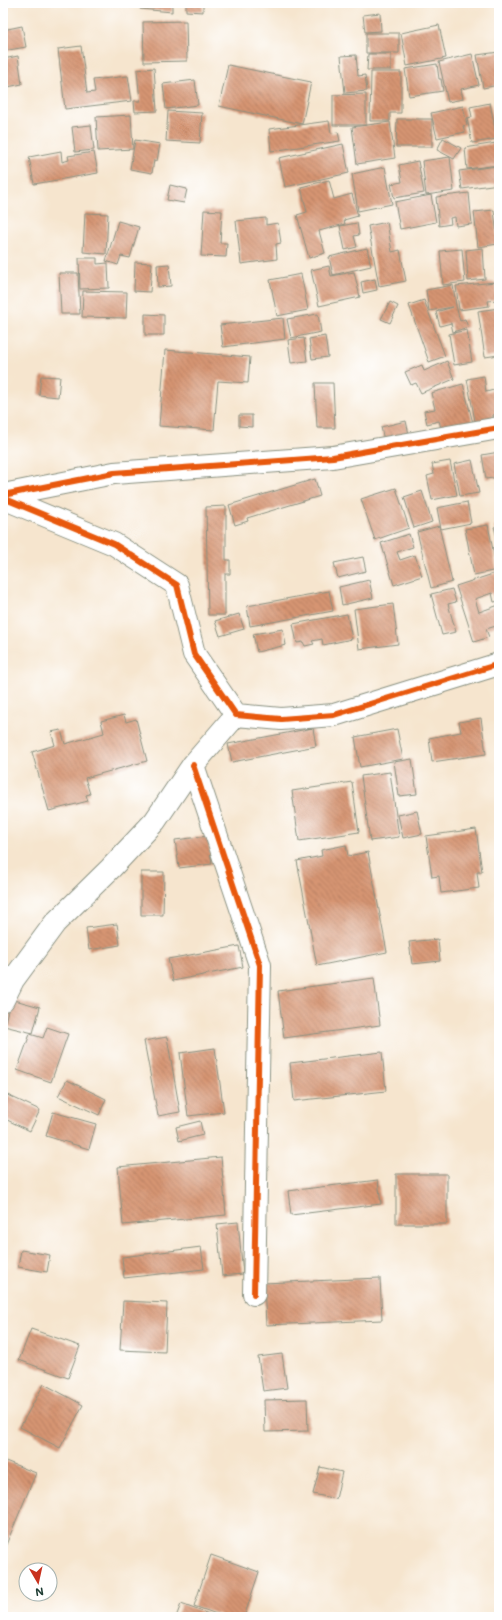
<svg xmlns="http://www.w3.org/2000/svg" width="502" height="1620" viewBox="0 0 502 1620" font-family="Mali,sans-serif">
  <defs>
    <pattern id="building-back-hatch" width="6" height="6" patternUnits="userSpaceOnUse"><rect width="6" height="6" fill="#d69472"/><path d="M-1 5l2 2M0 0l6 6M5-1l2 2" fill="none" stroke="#ad7a5e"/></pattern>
  </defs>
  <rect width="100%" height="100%" fill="#fff"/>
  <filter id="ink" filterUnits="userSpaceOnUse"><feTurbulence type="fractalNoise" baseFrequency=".025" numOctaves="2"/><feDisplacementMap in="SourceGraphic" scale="8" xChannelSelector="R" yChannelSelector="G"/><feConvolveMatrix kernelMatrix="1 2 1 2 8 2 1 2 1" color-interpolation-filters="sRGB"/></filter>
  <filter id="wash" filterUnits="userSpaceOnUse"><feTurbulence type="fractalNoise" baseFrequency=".012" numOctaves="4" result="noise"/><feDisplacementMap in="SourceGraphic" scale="16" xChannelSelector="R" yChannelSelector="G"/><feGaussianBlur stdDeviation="0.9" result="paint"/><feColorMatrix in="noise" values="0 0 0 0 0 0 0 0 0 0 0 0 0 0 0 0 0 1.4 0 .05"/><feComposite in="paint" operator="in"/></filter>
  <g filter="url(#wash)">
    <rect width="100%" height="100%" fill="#f6e5ce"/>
    <g id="blocks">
      <!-- building -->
      <path fill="url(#building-back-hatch)" d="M141 3H172V12L140 9Z
        M186 3H203V12L186 11Z
        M380 13 381 31 365 32 363 15Z
        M186 21 187 61 144 62 143 22Z
        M439 25 446 58 407 66 401 33Z
        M22 26 26 47 3 51V30Z
        M366 33H399V53H366Z
        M81 46 87 93 95 92 93 80 128 76 132 101 65 109 58 49Z
        M499 52V85L483 88 477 55Z
        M368 54H391V70H367Z
        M472 54 479 85 461 89 463 99 448 102 439 62Z
        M356 55 358 76 365 75 367 91 345 93 341 56Z
        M18 56 22 84 3 88V59Z
        M437 64 439 79H441L443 91 409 96 405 69Z
        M228 65 311 82 302 124 219 106Z
        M154 68 157 111 135 112 134 101H140L137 70Z
        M371 72H401V113H390V121H370Z
        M195 80 198 105 166 109 163 84Z
        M366 94V125H333V95Z
        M490 103 497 139 472 143 467 118 472 117 470 107Z
        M463 106 467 125 463 126 465 132 437 138 431 113Z
        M495 109H499V126H498Z
        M168 111 202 113 200 143 166 141Z
        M131 115 133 149 98 151 96 117Z
        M397 119H432V147H396Z
        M329 121 331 133 338 132 340 141 271 151 269 129Z
        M390 122 395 158 357 164 352 127Z
        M91 125 94 150 75 152 72 127Z
        M443 138 461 148 454 159 437 150Z
        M135 140 160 144 157 161 154 160 152 173 130 169Z
        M496 143 499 165 467 169 465 148Z
        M343 144 349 173 285 187 279 158Z
        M61 151 62 162 69 160 68 156 94 152 98 173 34 184 29 157Z
        M450 157 454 191 426 195 422 161Z
        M418 161 424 193 394 198 391 184 402 182 399 165Z
        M497 166 499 184 462 189 459 171Z
        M385 167 392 204 358 211 352 174Z
        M329 180 334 199 352 194 358 216 344 220 345 224 319 231 325 253 309 258 297 215 307 212 301 187Z
        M170 185 187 189 184 203 167 200Z
        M469 193 472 224 456 226 455 217 450 218 451 224 439 226 436 197Z
        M431 195 436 222 400 229 395 202Z
        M204 210 222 211 220 243H227L226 257 201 256Z
        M494 210 498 244 478 247 474 212Z
        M85 213 108 214 106 254 83 252Z
        M266 218V225L278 223 281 243 276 244 277 259 241 264 236 221Z
        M118 221 139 227 130 258 121 256 118 265 106 261Z
        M387 222 392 252 400 250 406 281 379 286 368 226Z
        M357 223 359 235 354 236 357 247 345 250 340 226Z
        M367 248 371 266 333 275 329 257Z
        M483 248 485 279 468 281 466 250Z
        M462 249 465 282 443 285 440 251Z
        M79 258H97V264L108 263 109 288 80 289Z
        M135 262 152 263 150 292 134 291Z
        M169 264 171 286 158 287 157 265Z
        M329 266 331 276 354 272 360 297 319 306 311 270Z
        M59 273H78L80 314H61Z
        M301 274 308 310 277 316 270 280Z
        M375 279 377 290 363 293 361 282Z
        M495 282 497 300 488 301 489 306 459 310 456 286Z
        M453 285 456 306 460 321 465 319 468 327 453 332 451 323 440 326 436 312 453 307 429 311 426 290Z
        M83 291 127 292 126 318 82 317Z
        M424 300 445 356 429 362 409 305Z
        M390 302 398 306 390 323 381 319Z
        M499 308V355L485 357 478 311Z
        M145 314 164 315V335H145Z
        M318 314 321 332 291 338 287 319Z
        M283 318 285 339 223 347 220 325Z
        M467 330 472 362 454 365 449 334Z
        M325 336 328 357 312 359 309 339Z
        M304 338 307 361 291 363 288 340Z
        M165 350 250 357 248 383 218 381 214 430 159 426Z
        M447 361 454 379 421 393 416 383 411 385 405 372 422 365 424 371Z
        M41 376 60 377 58 397 39 395Z
        M484 376 486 392 494 390 499 414 493 415 494 422 475 421 467 379Z
        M315 383H333L335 428H317Z
        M463 384 473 423 442 431 439 421 427 424 424 411 435 409 431 393Z
        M239 415H252V427L239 426Z
        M406 421 410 439 385 445 381 427Z
        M499 452V477L486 479 482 455Z
        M472 460 479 493 460 496 454 464Z
        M450 461 457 495 432 500 427 476 434 474 432 464Z
        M315 479 320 496 247 518 248 521 235 525 229 505Z
        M396 488 409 528 375 540 361 499Z
        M422 491 432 522 414 528 404 497Z
        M467 502 471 523 441 529 437 508Z
        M226 506V560H230V574H225V615H208L206 507Z
        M488 525 497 570 474 575 465 529Z
        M439 526 452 582 431 588 417 532Z
        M499 526V544L494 527Z
        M409 534 413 547 397 552 400 560 415 555 422 576 394 585 381 543Z
        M363 557 366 571 338 578 334 563Z
        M499 572V601L494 602 492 593 475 599 479 612 499 605V633L496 626 486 629 489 637 474 642 456 586Z
        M369 580 373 598 342 605 339 587Z
        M452 589 456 602 448 604 456 632 442 635 431 594Z
        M329 591 333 611 250 626 247 606Z
        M393 604 398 644 359 649 354 609Z
        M239 614 244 629 220 636 215 621Z
        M347 614 352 639 323 645 322 639 312 641 314 644 305 646 303 642 297 643 293 624Z
        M283 629 286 645 257 652 253 634Z
        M124 715 126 722 136 719 147 761 85 778 90 794 86 795 88 801 49 811 32 752 55 745 51 732 61 730 65 744 104 733 101 721Z
        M481 718 486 754 432 762 429 738 461 732 459 722Z
        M313 728 316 746 232 762 228 744Z
        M397 729 403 759 360 767 355 737Z
        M412 759 417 794 399 796 394 762Z
        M390 772 399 837 370 841 361 776Z
        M352 782 359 832 299 841 292 791Z
        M417 811 422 834 403 838 398 815Z
        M476 829 482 872H477L479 888 441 893 439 876 432 877 426 836Z
        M208 836 212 864 179 868 175 840Z
        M346 845 348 856 368 852 387 952 317 966 297 861 322 856 321 850Z
        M141 872H164L163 915H141Z
        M117 924 120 945 89 950 86 928Z
        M438 939 440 961 412 964 409 942Z
        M239 946 243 967 173 981 168 959Z
        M374 978 380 1025 284 1038 278 991Z
        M11 999 40 1007 33 1033 4 1026Z
        M47 1027 68 1034 51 1082 17 1070 30 1034 43 1038Z
        M167 1037 180 1112 158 1116 144 1041Z
        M215 1048 224 1112 188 1116 180 1053Z
        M382 1052 386 1091 294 1101 290 1063Z
        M67 1080 106 1099 99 1115 58 1096Z
        M3 1093 40 1110 30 1131 3 1118Z
        M53 1112 96 1124 89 1149 46 1136Z
        M200 1121 203 1135 179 1141 176 1127Z
        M221 1157 226 1215 123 1225 118 1167Z
        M396 1174H447V1224H396Z
        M378 1180 381 1204 291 1215 288 1191Z
        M238 1222 243 1274 222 1276 217 1224Z
        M201 1247 204 1269 124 1278 122 1257Z
        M21 1250 50 1255 47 1272 18 1267Z
        M380 1278 382 1320 266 1325 264 1283Z
        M123 1301 167 1303 165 1352 120 1350Z
        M31 1329 80 1346 68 1378 19 1360Z
        M282 1354 287 1388 263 1391 258 1357Z
        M44 1384 83 1405 60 1448 20 1427Z
        M307 1399 308 1431 265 1432 264 1400Z
        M3 1460 36 1473 3 1552Z
        M320 1467 342 1472 336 1499 313 1494Z
        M211 1555 259 1572 244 1617H225L194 1606Z
        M181 1604 217 1617H176Z"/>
    </g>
  </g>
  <g filter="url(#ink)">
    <use href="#blocks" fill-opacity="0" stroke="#8a9181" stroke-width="1"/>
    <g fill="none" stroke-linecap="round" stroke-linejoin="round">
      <!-- minor casing -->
      <g stroke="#8a9181" stroke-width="24">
        <path id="minor" d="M3 495 114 473 333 457 499 428
          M3 498 114 544 177 585 194 654 236 715 281 719 334 715 499 664
          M193 765 260 965 254 1294
          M3 1000 13 980 55 923 111 868 155 821 193 765 236 715"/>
      </g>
      <!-- minor -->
      <use href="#minor" stroke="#fff" stroke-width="22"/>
      <!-- cycleway casing -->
      <g stroke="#fff" stroke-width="8">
        <path id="cycleway" d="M3 495 114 473 333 457 499 428
          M3 498 114 544 177 585 194 654 236 715 281 719 334 715 499 664
          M193 765 260 965 254 1294"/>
      </g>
      <!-- cycleway -->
      <use href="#cycleway" stroke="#e8590c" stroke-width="6"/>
    </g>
  </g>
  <!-- margin -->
  <rect width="502" height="1620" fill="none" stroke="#fff" stroke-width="16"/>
  <!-- north arrow -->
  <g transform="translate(38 1582) rotate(171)"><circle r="19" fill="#ffffff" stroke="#a5b1ae"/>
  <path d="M0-3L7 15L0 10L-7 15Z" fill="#c8321e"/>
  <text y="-6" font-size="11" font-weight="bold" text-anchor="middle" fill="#1f3d34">N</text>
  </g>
</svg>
